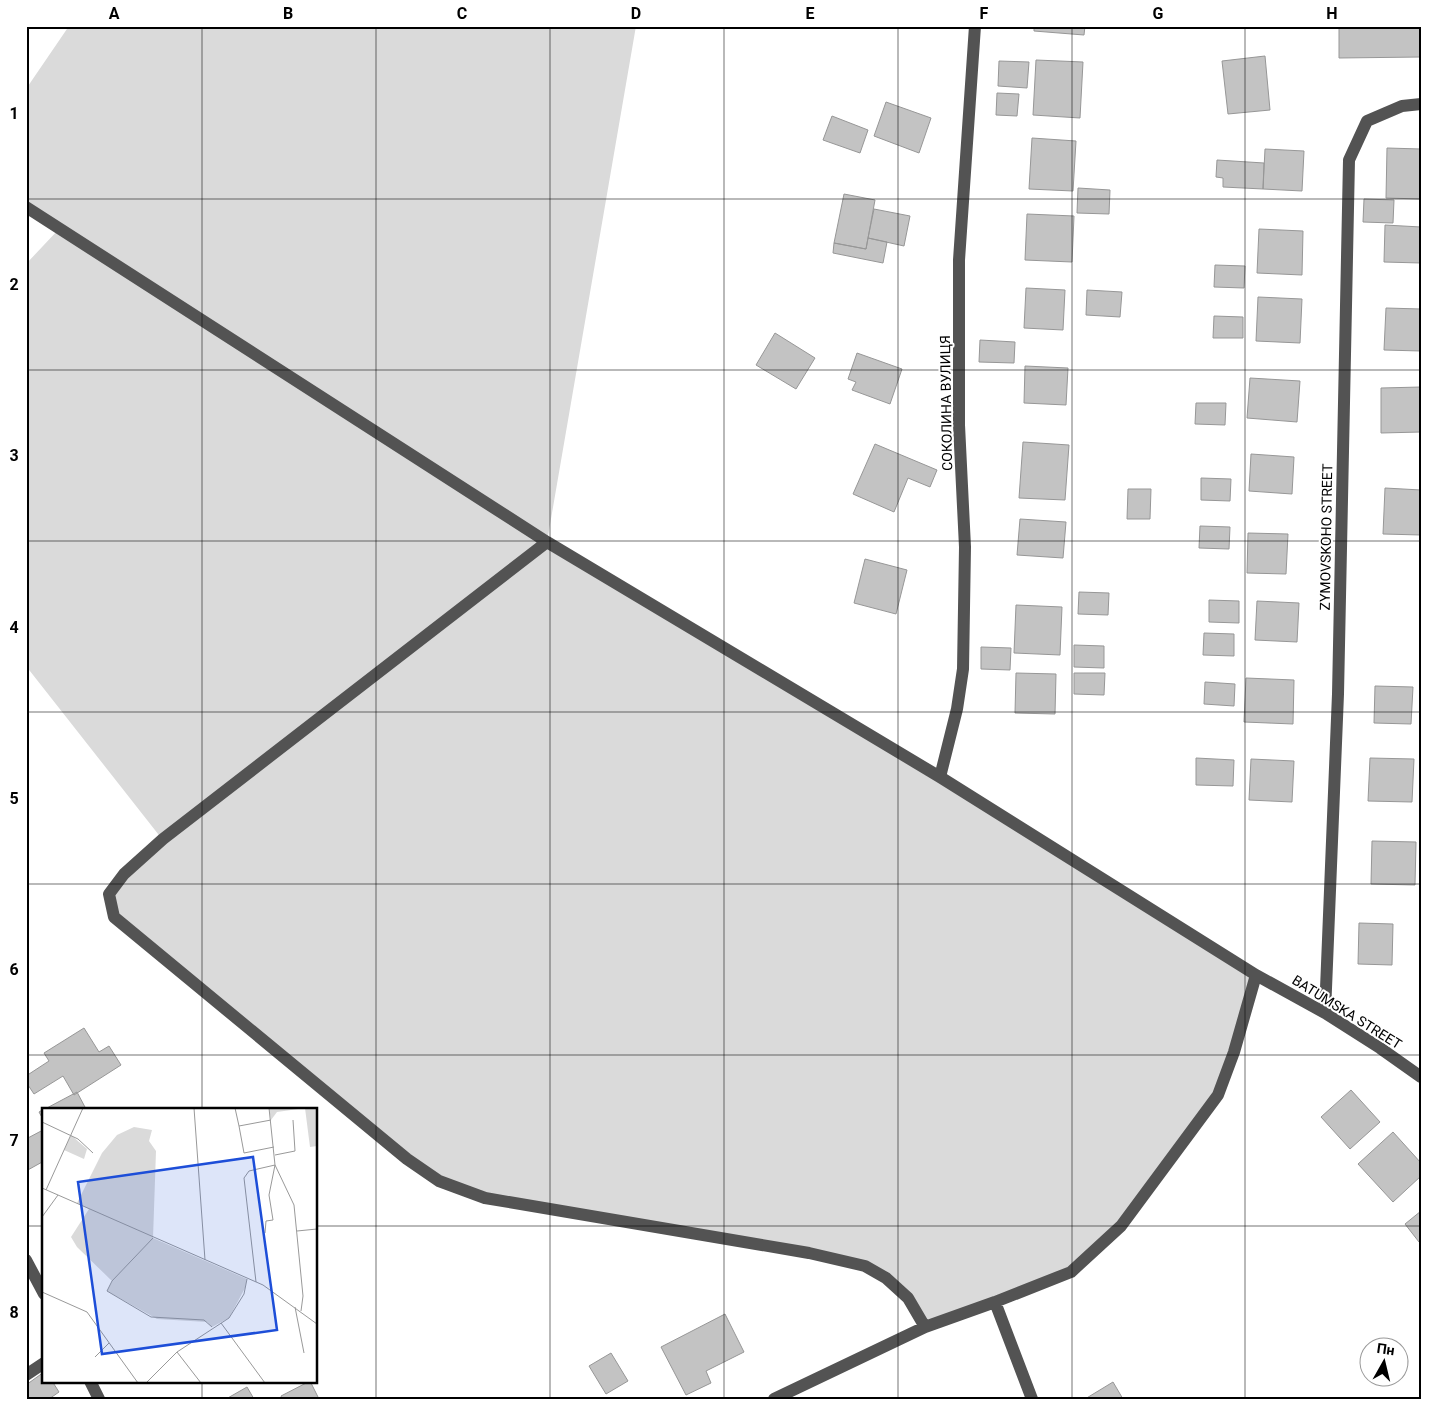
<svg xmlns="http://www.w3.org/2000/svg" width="1447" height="1425" viewBox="0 0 1447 1425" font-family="Roboto,sans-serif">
  <rect width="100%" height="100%" fill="#fff"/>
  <!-- green -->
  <path fill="#dadada" d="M69 26H636L547 542 1256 975 1218 1095 1121 1226 1071 1272 925 1327 908 1298 865 1266 485 1198 439 1181 114 917 109 894 162 839 26 666V264L59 229 26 207V89Z"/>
  <!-- building -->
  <path fill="#c3c3c3" stroke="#979797" d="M1034 26H1085L1084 35 1034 31Z
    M1339 26H1421V57L1339 58Z
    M1265 56 1270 110 1228 114 1222 61Z
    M1036 60 1083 62 1080 118 1033 115Z
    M999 61 1029 62 1027 88 998 86Z
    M997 93 1019 94 1017 116 996 115Z
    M886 102 931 118 919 153 874 136Z
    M832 116 868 130 860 153 823 140Z
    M1032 138 1076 141 1073 191 1029 189Z
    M1387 148 1421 149V199L1386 198Z
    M1265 149 1304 151 1302 191 1263 189Z
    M1217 160 1264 163 1263 189 1223 187V178L1216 177Z
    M1078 188 1110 190 1109 214 1077 213Z
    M844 194 875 200 866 249 834 243Z
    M1364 199 1394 200 1393 223 1363 222Z
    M874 209 910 216 904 246 868 238Z
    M1027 214 1074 216 1072 262 1025 260Z
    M1385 225 1421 227V263L1384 262Z
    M1259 229 1303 231 1302 275 1257 273Z
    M868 238 887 242 883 263 833 253 834 243 866 249Z
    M1215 265 1245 266 1244 288 1214 287Z
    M1026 288 1065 290 1063 330 1024 328Z
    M1087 290 1122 292 1120 317 1086 315Z
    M1258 297 1302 299 1300 343 1256 341Z
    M1386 308 1421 309V351L1384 350Z
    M1214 316 1243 317V338H1213Z
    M775 333 815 358 796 389 756 365Z
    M980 340 1015 342 1014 363 979 362Z
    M857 353 902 369 890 404 852 390 856 382 848 379Z
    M1025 366 1068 368 1066 405 1024 403Z
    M1250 378 1300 381 1297 422 1247 418Z
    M1421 387V432L1381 433V388Z
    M1196 403H1226L1225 425 1195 424Z
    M1023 442 1069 445 1065 500 1019 498Z
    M875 444 937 470 930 487 908 478 894 512 853 494Z
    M1251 454 1294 457 1292 494 1249 491Z
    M1201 478 1231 479 1230 501 1201 500Z
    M1385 488 1421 490V535L1383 534Z
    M1128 489H1151L1150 519H1127Z
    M1020 519 1066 522 1063 558 1017 555Z
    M1200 526 1230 527 1229 549 1199 548Z
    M1248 533 1288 534 1286 574 1247 573Z
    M865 559 907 570 896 614 854 603Z
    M1079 592 1109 593 1108 615 1078 614Z
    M1209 600 1239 601V623L1209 622Z
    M1257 601 1299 603 1297 642 1255 640Z
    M1016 605 1062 607 1060 655 1014 653Z
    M1204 633 1234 634V656L1203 655Z
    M1074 645 1104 646V668L1074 667Z
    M981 647 1011 648 1010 670 981 669Z
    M1016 673 1056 674 1055 714 1015 713Z
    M1074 673H1105L1104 695 1074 694Z
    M1246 678 1294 680 1293 724 1244 722Z
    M1205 682 1235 684 1234 706 1204 704Z
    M1375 686 1413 687 1411 724 1374 723Z
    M1196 758 1234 760 1233 786 1196 785Z
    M1370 758 1414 759 1412 802 1368 801Z
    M1251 759 1294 761 1292 802 1249 800Z
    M1372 841 1416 842 1415 885 1371 884Z
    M1359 923 1393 924 1392 965 1358 964Z
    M84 1028 99 1052 109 1046 121 1065 74 1095 63 1076 34 1094 26 1082V1076L49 1061 44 1053Z
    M1351 1090 1380 1122 1350 1149 1321 1117Z
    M77 1092 86 1109H45Z
    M44 1109V1121L39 1112Z
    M43 1130 44 1161 26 1171V1139Z
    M1393 1132 1421 1163V1176L1393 1202 1358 1164Z
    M1421 1211V1240L1419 1242 1405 1224Z
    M725 1314 744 1352 706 1371 711 1383 686 1395 661 1347Z
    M611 1353 628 1381 606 1394 589 1366Z
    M44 1372V1381H52L59 1392 49 1399H26V1385Z
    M310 1381 319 1399H282L281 1396Z
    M1113 1382 1123 1399H1085Z
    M247 1387 254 1399H226Z"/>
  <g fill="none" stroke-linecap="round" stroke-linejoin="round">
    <!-- minor -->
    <path stroke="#535353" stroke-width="12" d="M26 207 547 542 940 777 1256 975 1325 1013 1380 1048 1421 1077
      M547 542 163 839 124 874 109 894 114 917 407 1159 439 1181 485 1198 809 1253 865 1266 886 1278 908 1298 925 1327
      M940 777 957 709 963 669 965 547 959 425V260L975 26
      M1325 1013 1338 694 1349 160 1367 121 1402 106 1421 104
      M26 1260 44 1294
      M995 1302 1032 1399
      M26 1375 44 1363
      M90 1381 99 1399
      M774 1399 925 1327 995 1302 1071 1272 1121 1226 1218 1095 1234 1052 1256 975"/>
  </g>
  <!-- grid -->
  <path fill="none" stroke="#000" stroke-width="1" stroke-opacity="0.55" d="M202 26V1109M376 26V1399M550 26V1399M724 26V1399M898 26V1399M1072 26V1399M1245 26V1399M26 199H1421M26 370H1421M26 541H1421M26 712H1421M26 884H1421M26 1055H1421M26 1226H44M316 1226H1421M202 1381V1399"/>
  <g text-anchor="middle" stroke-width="4" stroke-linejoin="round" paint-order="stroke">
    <!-- street labels -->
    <g font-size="14" fill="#000" stroke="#fff">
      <text transform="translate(946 403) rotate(-91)" y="5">СОКОЛИНА ВУЛИЦЯ</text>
      <text transform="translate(1326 537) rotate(-89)" y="5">ZYMOVSKOHO STREET</text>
      <text transform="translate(1347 1012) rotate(32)" y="5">BATUMSKA STREET</text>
    </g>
  </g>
  <!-- overview -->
  <g transform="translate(42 1108)">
    <rect width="275" height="275" fill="#fff"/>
    <path d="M227 0H275V38L268 39 263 0 235 4 229 12ZM92 19 110 22 107 33 114 43 111 130 205 171 203 180 187 210 170 219 165 214 115 211 65 183 70 173 35 139 29 129 47 101 35 95 60 45 75 27ZM29 27 45 41 42 51 22 42Z" fill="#dadada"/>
    <path fill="none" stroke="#999" stroke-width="1" d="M152 0 163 152M193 0 197 18 229 12M227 0 233 57 252 97 261 188 259 203M0 14 36 31 51 45M197 18 202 45 232 39M233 47 253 43 251 12M0 80 16 87 0 109M4 82 41 0M16 87 221 177 275 216M255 123 275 121M223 125 224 113 231 112 227 87 233 57M111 130 70 173 65 183 109 209 162 212 170 219M214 174 202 70 207 63 233 57M0 184 45 204 96 275M253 199 262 245M179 215 223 275M135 244 159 275M53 249 67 235M104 275 135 244 187 210 202 186 205 171"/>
    <path fill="#1d4ed8" fill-opacity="0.15" stroke="#1d4ed8" stroke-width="2.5" d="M211 49 235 222 60 246 36 74Z"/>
    <rect width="275" height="275" fill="none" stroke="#000" stroke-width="2.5"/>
  </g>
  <!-- border -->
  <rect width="1447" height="1425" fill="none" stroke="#ffffff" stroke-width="55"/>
  <!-- north arrow -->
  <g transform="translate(1384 1362) rotate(8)"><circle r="24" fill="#ffffff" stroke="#999999"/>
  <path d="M0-4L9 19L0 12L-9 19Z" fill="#000000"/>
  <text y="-8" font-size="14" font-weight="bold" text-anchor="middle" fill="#000000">Пн</text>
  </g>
  <rect x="28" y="28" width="1392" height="1370" fill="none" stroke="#000" stroke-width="2"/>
  <g font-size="16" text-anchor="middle" font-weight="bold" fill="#000">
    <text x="114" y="19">A</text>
    <text x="288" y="19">B</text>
    <text x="462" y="19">C</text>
    <text x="636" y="19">D</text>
    <text x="810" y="19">E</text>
    <text x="984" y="19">F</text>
    <text x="1158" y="19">G</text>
    <text x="1332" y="19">H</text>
    <text x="14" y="119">1</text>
    <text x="14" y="290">2</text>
    <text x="14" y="461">3</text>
    <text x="14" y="633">4</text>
    <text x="14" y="804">5</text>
    <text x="14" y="975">6</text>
    <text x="14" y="1146">7</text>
    <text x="14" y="1318">8</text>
  </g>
</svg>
